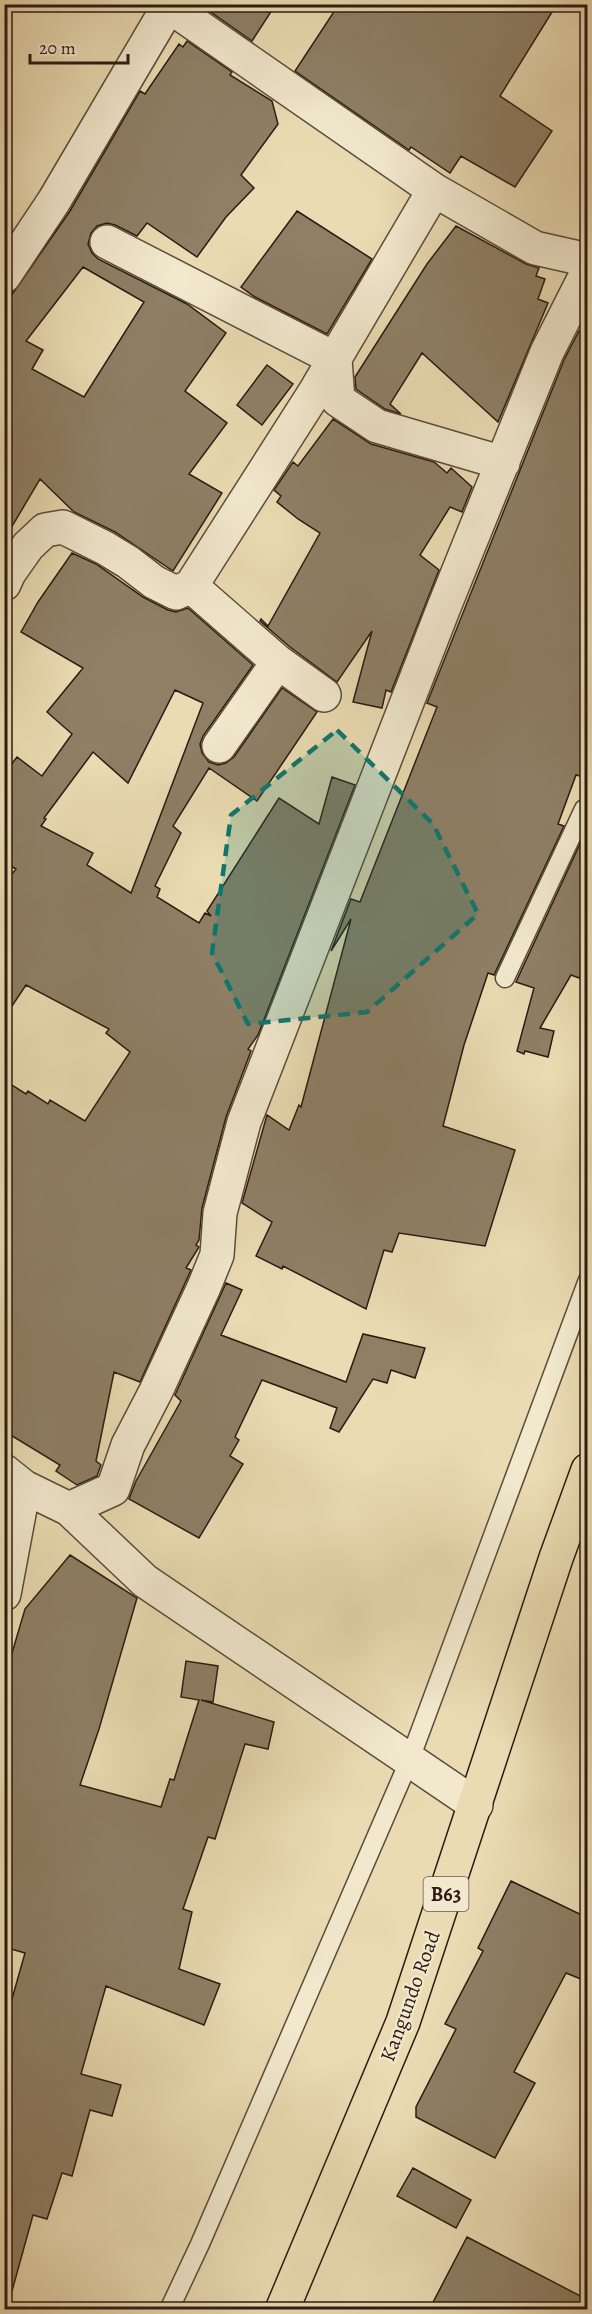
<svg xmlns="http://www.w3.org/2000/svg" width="592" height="2314" viewBox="0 0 592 2314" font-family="Alegreya,serif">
  <rect width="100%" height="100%" fill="#eadbb2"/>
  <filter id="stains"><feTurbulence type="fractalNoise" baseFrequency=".00333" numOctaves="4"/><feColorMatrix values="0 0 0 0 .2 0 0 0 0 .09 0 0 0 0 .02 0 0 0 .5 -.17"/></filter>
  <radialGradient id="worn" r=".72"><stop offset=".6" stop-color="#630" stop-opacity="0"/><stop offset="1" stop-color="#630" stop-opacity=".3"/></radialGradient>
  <!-- building -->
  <path fill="#8e7f65" stroke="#2b1b12" stroke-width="1.5" fill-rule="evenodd" d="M212 4H276L252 41 208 10Z
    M339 4H557L500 96 552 131 515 187 461 156 450 173 411 147 409 150 295 71Z
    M187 41 232 72 230 75 272 101 278 124 241 175 254 188 226 217 197 257 147 223 137 236 115 225 107 223 97 226 91 233 88 244 92 253 98 259 187 304 226 333 185 391 227 423 189 474 222 493 173 571 115 532 74 512 40 479 4 540V306L70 211 140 91 145 94 179 44 183 47ZM83 267 144 302 84 397 32 369 43 350 26 341Z
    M297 211 372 259 327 334 255 297 241 287Z
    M456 226 526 264 539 268 536 276 545 279 538 299 548 303 498 422 422 353 390 404 401 414 385 409 356 389 355 377 427 264Z
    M579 331 588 334V778L576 775 558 824 564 826 494 975 488 973 464 1045 443 1126 515 1150 485 1246 399 1233 392 1252 384 1250 366 1309 283 1266 282 1269 256 1256 272 1222 242 1203 267 1115 289 1130 299 1105 301 1107 351 919 331 951 351 899 360 902 437 707 427 703 564 360Z
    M267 365 293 384 262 425 237 405Z
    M333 419 371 444 434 462 447 473 451 468 472 487 462 512 450 507 420 555 439 570 391 692 386 690 382 708 353 702 372 631 337 682 290 647 260 621 261 619 268 626 320 533 298 519 277 502 281 496 274 490 293 462 298 466Z
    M72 553 96 564 143 597 168 610 176 612 188 608 253 665 203 736 200 744 202 753 209 762 218 765 226 763 234 757 282 688 317 712 257 801 209 768 173 826 181 833 155 886 160 889 157 897 199 923 205 913 211 916 207 911 279 798 319 824 332 777 355 785 258 1035 248 1049 251 1051 226 1117 202 1208 199 1240 196 1245 199 1247 186 1268 191 1270 140 1382 114 1372 96 1461 101 1465 97 1476 77 1485 56 1471 60 1465 4 1431V1080L26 1094 28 1091 48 1104 50 1100 85 1121 130 1052 106 1033 109 1029 26 985 4 1018V884L16 869 4 862V774L17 757 42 776 72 734 47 712 83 668 21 632 38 602ZM175 690 203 703 131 893 87 865 93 853 41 826 46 819 44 818 93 752 128 783Z
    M585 833 588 834V958L579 978 571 975 540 1028 554 1031 548 1057 525 1051 524 1054 517 1051 534 988 516 982Z
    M226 1283 242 1290 221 1335 346 1382 363 1334 425 1348 415 1378 391 1370 387 1383 373 1379 339 1432 330 1428 337 1408 262 1380 235 1437 239 1440 230 1456 243 1464 199 1538 129 1499 136 1481 181 1401 175 1395Z
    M70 1555 137 1598 99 1729 80 1785 161 1807 170 1779 174 1780 199 1700 181 1697 186 1661 218 1666 213 1702 201 1700 274 1722 268 1749 245 1744 215 1839 208 1837 183 1909 192 1912 179 1969 220 1984 204 2025 106 1986 81 2074 121 2085 112 2116 90 2110 72 2176 62 2173 47 2219 33 2215 12 2291 4 2289V2027L25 1953 4 1947V1680L25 1609Z
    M511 1881 588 1918V1982L566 1973 514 2072 535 2083 495 2158 416 2117V2107L456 2029 445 2024 483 1951 478 1948Z
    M413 2168 471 2200 456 2228 397 2196Z
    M467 2237 588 2300V2310H429Z"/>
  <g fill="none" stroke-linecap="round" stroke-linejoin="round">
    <!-- lane casing -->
    <g stroke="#5b4b3a" stroke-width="21">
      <path id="lane" d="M505 978 584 809 588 807
        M169 2310 200 2244 410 1759 588 1280"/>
    </g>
    <!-- street casing -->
    <g stroke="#5b4b3a" stroke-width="36">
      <path id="street" d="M166 4 434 190 535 248 588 260
        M107 242 335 359 338 400 377 426 503 463
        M4 276 54 201 170 4
        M4 584 9 573 28 546 45 530 63 527 105 548 128 562 154 582 176 593 191 586 315 392 434 190
        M191 586 278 662 219 746
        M278 662 324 695
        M4 1471 24 1487 69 1509 145 1581 476 1805
        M69 1509 113 1489 128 1445 156 1391 204 1287 217 1255 220 1213 244 1122 444 607 547 352 588 271
        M4 1594 24 1487"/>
    </g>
    <!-- highway casing -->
    <g stroke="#2b1b12" stroke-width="36">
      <path id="highway" d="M282 2310 403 2022 556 1558 588 1470"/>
    </g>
    <!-- lane -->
    <use href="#lane" stroke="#f1e8cd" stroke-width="18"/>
    <!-- street -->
    <use href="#street" stroke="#f1e8cd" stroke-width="33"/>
    <!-- highway -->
    <use href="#highway" stroke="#eadbb2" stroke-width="33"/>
  </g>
  <!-- marked area -->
  <path fill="#0f766e" fill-opacity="0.2" stroke="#0f766e" stroke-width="4.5" stroke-dasharray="12 8" stroke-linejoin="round" d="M337 730 433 824 478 914 367 1012 248 1024 212 953 231 815Z"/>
  <g text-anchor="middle" stroke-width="4.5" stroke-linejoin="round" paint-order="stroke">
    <!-- shield labels -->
    <rect fill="#f1e8cd" stroke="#66584a" stroke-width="1.5" x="423.5" y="1877" width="45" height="34" rx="4.5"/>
    <g font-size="20" font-weight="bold" fill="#2b1b12">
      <text x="446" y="1901">B63</text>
    </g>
    <!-- street labels -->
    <g font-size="21" fill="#2b1b12" stroke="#f1e8cd">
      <text transform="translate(410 1996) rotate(-70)" y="7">Kangundo Road</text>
    </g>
  </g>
  <!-- margin -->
  <rect width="592" height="2314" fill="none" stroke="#eadbb2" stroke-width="24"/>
  <rect x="6" y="6" width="580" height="2302" fill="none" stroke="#2b1b12" stroke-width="3"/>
  <rect x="12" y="12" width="568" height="2290" fill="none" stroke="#2b1b12" stroke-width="1.5"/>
  <!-- scale -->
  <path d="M30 54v9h98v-9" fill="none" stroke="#2b1b12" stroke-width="3"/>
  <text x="39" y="54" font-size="18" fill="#2b1b12" stroke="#f1e8cd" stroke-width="4.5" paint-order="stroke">20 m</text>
  <rect width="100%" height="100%" filter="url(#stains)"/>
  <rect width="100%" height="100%" fill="url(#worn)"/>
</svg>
